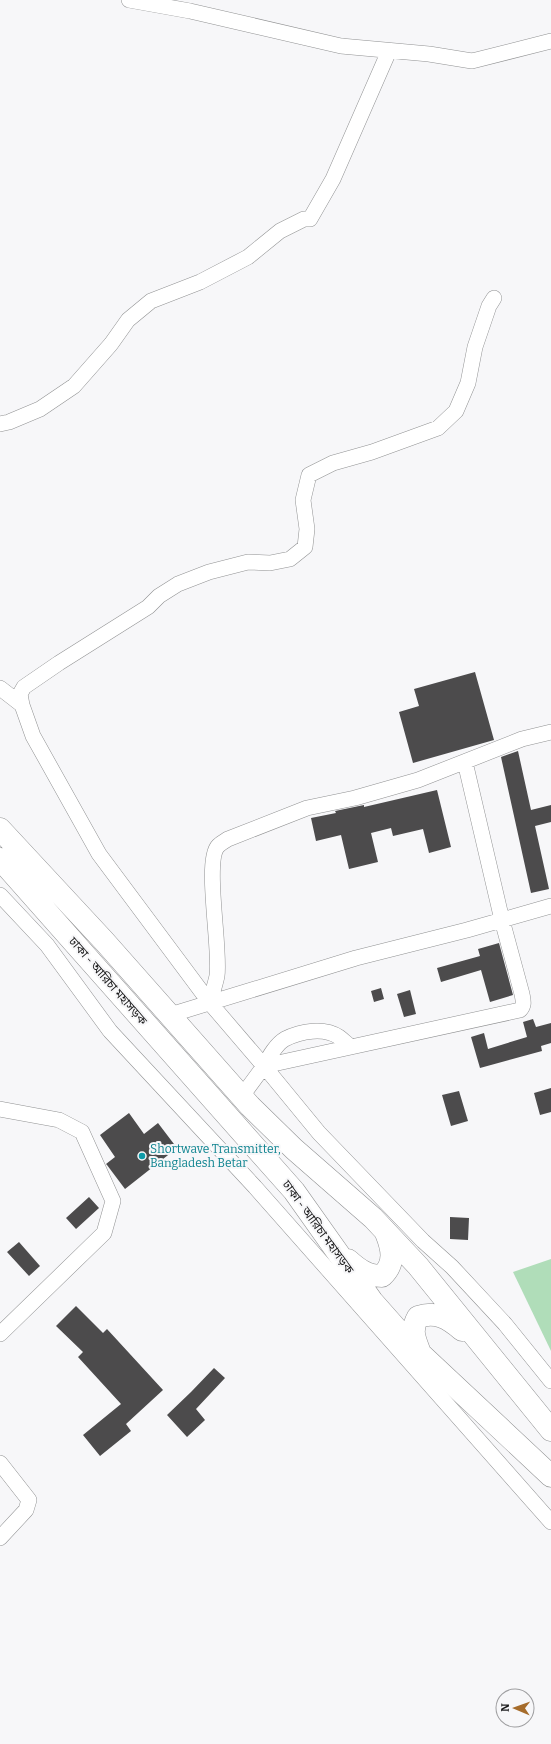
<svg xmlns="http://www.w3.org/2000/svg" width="551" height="1744" viewBox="0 0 551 1744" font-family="Bitter,'Noto Sans Bengali',serif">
  <rect width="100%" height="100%" fill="#f7f7f9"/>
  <!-- green -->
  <path fill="#b0ddb9" d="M551 1259V1351L513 1272Z"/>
  <!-- building -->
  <path fill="#4c4b4c" d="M475 672 494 740 413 763 399 712 419 706 414 689Z
    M518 751 531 810 551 805V822L535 826 549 889 531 893 501 757Z
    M437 790 451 847 429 853 423 829 393 836 391 828 371 833 378 862 349 869 341 835 316 841 311 818 336 813 335 811 364 805V807Z
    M499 943 513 995 490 1002 481 970 441 982 437 968 480 956 478 949Z
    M381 988 384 999 374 1002 371 991Z
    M410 990 416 1014 404 1017 397 994Z
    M533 1019 536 1027 551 1023V1043L541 1046 542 1051 480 1068 471 1037 484 1033 488 1049 527 1037 523 1022Z
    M551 1088V1112L540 1115 534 1093Z
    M459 1091 468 1121 451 1126 442 1095Z
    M129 1113 144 1134 158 1123 177 1148 125 1189 107 1165 106 1164 115 1157 100 1135Z
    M89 1197 99 1208 76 1229 66 1218Z
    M450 1217 469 1218 468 1240 450 1239Z
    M19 1242 40 1266 29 1276 7 1252Z
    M76 1306 103 1333 107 1329 163 1390 126 1424 131 1431 100 1456 83 1435 121 1404 78 1357 83 1352 56 1326Z
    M214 1368 225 1378 196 1409 205 1420 187 1437 167 1415 191 1392Z"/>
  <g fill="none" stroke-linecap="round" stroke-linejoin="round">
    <!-- minor casing -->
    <g stroke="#919293" stroke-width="16">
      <path id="minor" d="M129 0 190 11 341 46 429 54 472 61 551 41
        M0 424 9 422 40 409 74 386 111 344 128 320 151 301 200 282 248 257 280 231 304 219H310L333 179 389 51
        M0 688 22 705
        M0 895 47 945 110 1031 255 1187 551 1522
        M210 1003C212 994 215 985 217 976 221 950 204 861 218 846 221 843 225 841 228 839L307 808 355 798 418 780 522 739 551 732
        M170 1015 356 958 467 930 551 906
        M264 1066 210 1003 99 854 33 736 22 705 20 694 24 687 59 663 148 607 159 596 178 584 209 572 248 562 270 563 290 559 305 547 307 529 303 500 309 475 333 463 372 452 438 428 456 411 468 383 475 347 489 306 494 298
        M264 1066C269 1057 276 1044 285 1039 301 1031 324 1027 339 1037 343 1040 347 1044 351 1047L520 1010C525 1005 523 1000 522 994L502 920 465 762
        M264 1066 351 1047
        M242 1096 264 1066 319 1133 423 1241 452 1267 505 1324 551 1381
        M0 1109 59 1120 82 1132 113 1201 104 1233 0 1334
        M0 1463 29 1500 26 1510 0 1538"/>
    </g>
    <!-- highway casing -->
    <g stroke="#919293" stroke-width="23">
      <path id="highway" d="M0 829 105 942 250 1106 294 1149 373 1218 418 1266 551 1430
        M0 859 294 1191 372 1301 410 1344 551 1476
        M348 1260C358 1269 367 1276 382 1276 396 1263 392 1248 386 1233
        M420 1353C415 1339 410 1331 418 1317 436 1311 448 1318 462 1330"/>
    </g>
    <!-- minor -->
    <use href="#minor" stroke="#fff" stroke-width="15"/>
    <!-- highway -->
    <use href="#highway" stroke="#fff" stroke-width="22"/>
  </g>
  <!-- markers -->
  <circle fill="#0f9aa8" stroke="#f7f7f9" stroke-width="1.5" cx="142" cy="1156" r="4"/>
  <g text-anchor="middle" stroke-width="4" stroke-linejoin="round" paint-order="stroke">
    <!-- street labels -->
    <g font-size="12" fill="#19191a" stroke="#f7f7f9">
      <text transform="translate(108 981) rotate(49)" y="4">ঢাকা - আরিচা মহাসড়ক</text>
      <text transform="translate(318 1227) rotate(54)" y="4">ঢাকা - আরিচা মহাসড়ক</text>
    </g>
    <!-- culture labels -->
    <g font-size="12" fill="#0d838f" stroke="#f7f7f9" text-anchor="start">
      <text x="150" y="1153">Shortwave Transmitter,<tspan x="150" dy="14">Bangladesh Betar</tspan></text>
    </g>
  </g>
  <!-- north arrow -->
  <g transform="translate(515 1708) rotate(272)"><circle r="19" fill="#f7f7f9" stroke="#9e9ea0"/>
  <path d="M0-3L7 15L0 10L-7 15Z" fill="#a66c2b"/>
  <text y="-6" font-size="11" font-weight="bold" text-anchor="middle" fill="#19191a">N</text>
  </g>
</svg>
